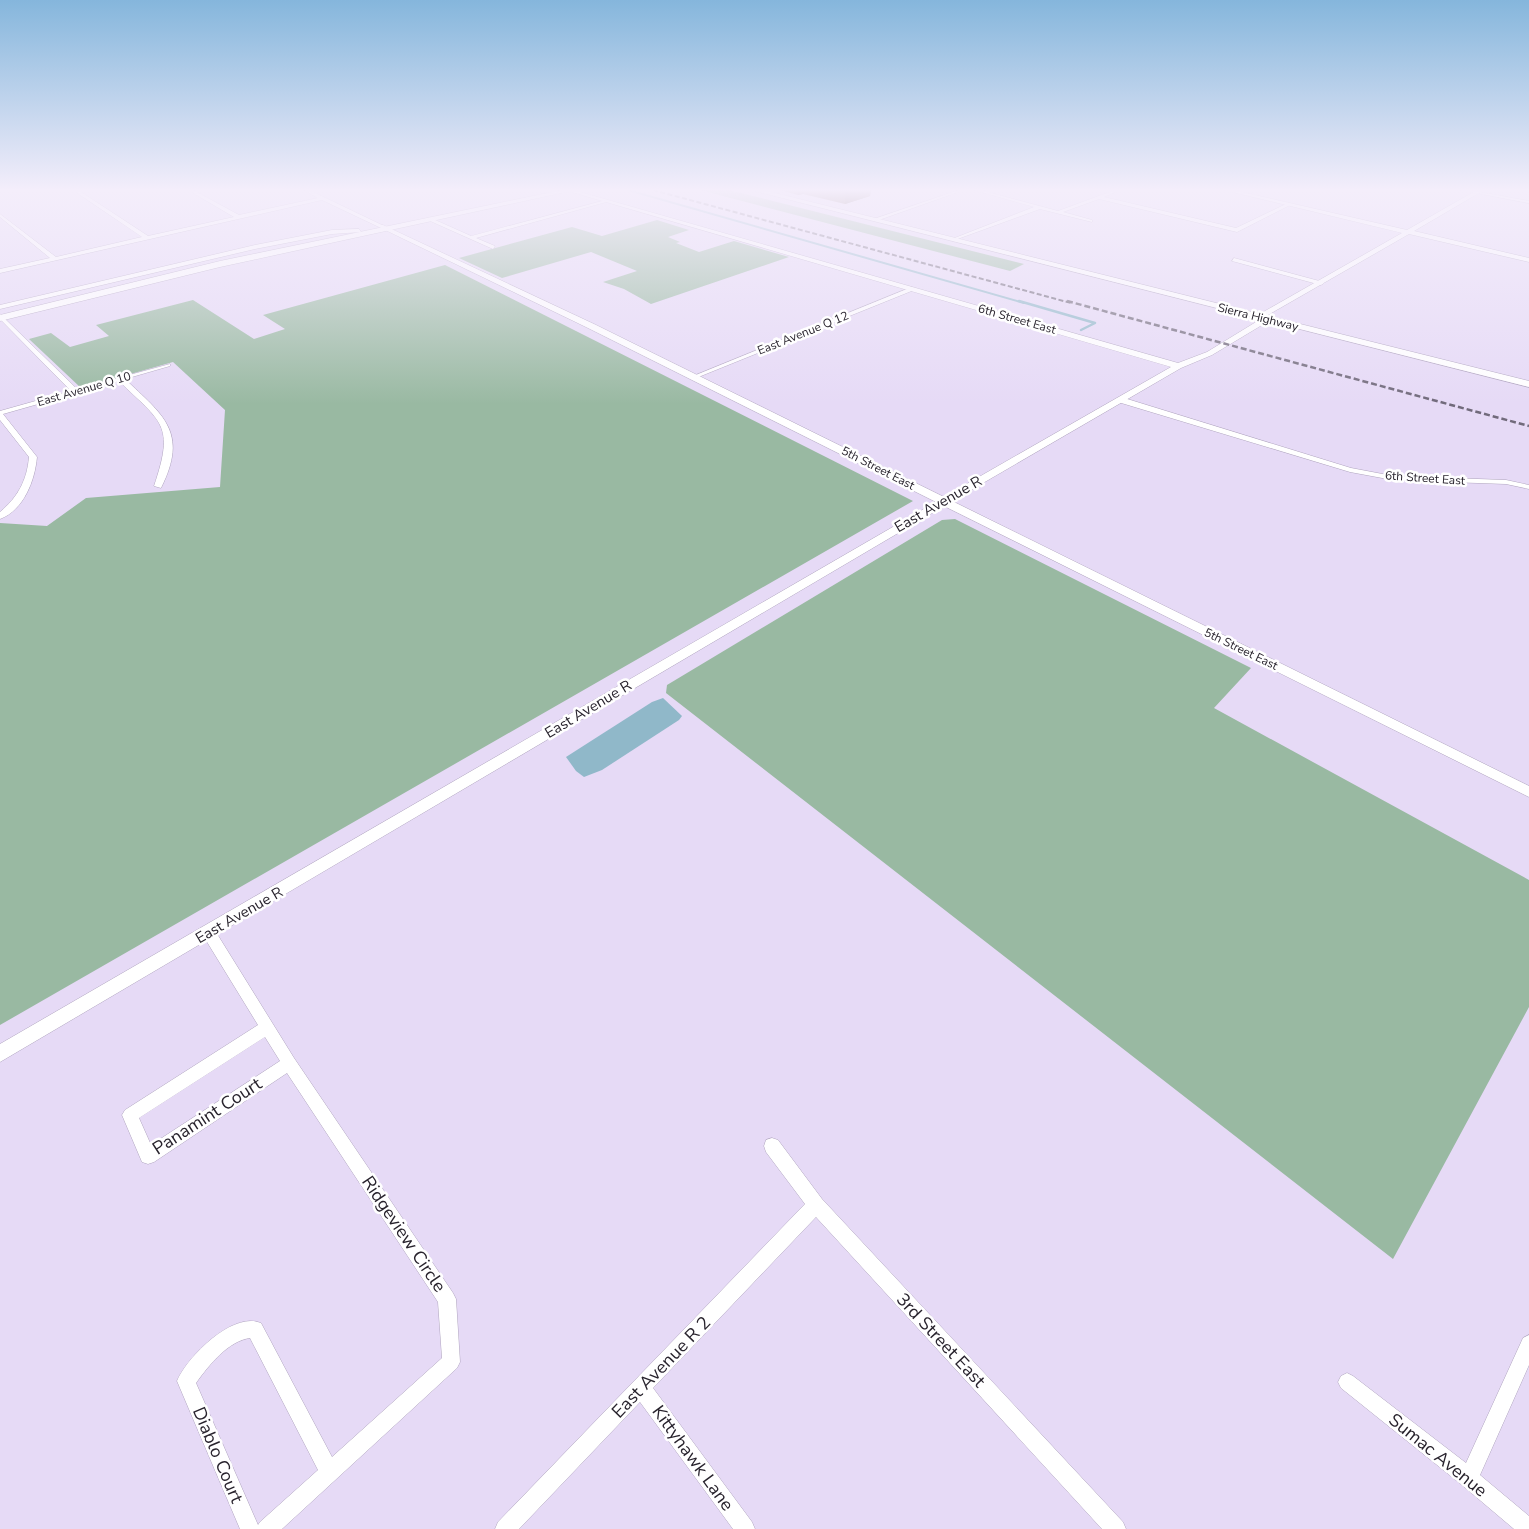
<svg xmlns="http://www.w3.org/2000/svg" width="1529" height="1529" viewBox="0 0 1529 1529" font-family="'Nunito Sans',sans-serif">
  <rect width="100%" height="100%" fill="#e6daf6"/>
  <!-- green -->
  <path fill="#99b9a2" d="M700 190H729L1024 264 1010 271Z
    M657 220 689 230 668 237 680 242 676 243 699 252 734 241 789 257 651 304 624 289 603 282 637 271 591 252 502 278 459 258 572 227 602 236Z
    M445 265 913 501 0 1025V523L47 526 86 498 220 487 225 410 173 362 81 388 29 339 51 333 70 347 109 336 96 325 193 300 254 339 285 329 263 315Z
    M955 519 1251 668 1214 708 1529 880V1007L1393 1259 666 693 667 685 942 520Z"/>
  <!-- water -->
  <path fill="#90b8c9" d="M663 698 682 716 679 720 602 770 584 777 576 771 566 757 652 702Z"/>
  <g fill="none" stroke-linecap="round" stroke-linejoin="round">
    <!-- stream-far1 -->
    <path stroke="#90b8c9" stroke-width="2" d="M628 190 1024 303"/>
    <!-- stream -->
    <path stroke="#90b8c9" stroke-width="2.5" d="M1019 301 1095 323 1081 330"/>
    <!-- minor casing -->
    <g stroke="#b0a5bf" stroke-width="1">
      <path id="minor" d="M73 190H78L148 236 234 217 188 190H193L239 215 318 198 304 190H309L384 226 379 227 322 200 0 273V269L50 258 0 217V214L56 257 142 237Z
        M959 190H964L876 221 871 220Z
        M974 190H980L1058 211 1115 190H1120L1104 197 1236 228 1288 203 1292 204 1237 232 1099 199 1063 212 1092 220V222L1040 209 952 241V239L1034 207Z
        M1461 190H1469L1529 201V203Z
        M606 200 610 201 476 238 495 246 493 249 428 220 433 219 471 236Z
        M359 229 361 232 332 234 255 249 0 309V305L255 245 332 230Z
        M1234 258 1323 282 1324 283 1321 285 1232 261Z
        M912 287 914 290 696 378 691 377Z
        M0 314 77 389 170 364V366L125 379C163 415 189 432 161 488L154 486C175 424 162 423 119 381L3 414 37 457C35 480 24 510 0 519V512C18 497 27 480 29 457L0 420V411L71 391 0 319Z
        M1118 398H1124L1351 468 1393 476 1506 480 1529 485V489L1506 484 1393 480 1350 472 1118 402Z
        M209 927 214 929 294 1058 453 1293 456 1299 460 1362 457 1368 282 1529H240L177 1381C187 1357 233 1311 261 1323L332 1457 442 1358 438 1302 287 1073 154 1162 148 1164 142 1162 122 1115 125 1110 258 1025 204 937 202 933 204 929ZM265 1037 280 1061 151 1145 139 1118ZM250 1338 318 1470 260 1522 258 1525 196 1383C209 1365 228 1341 250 1338Z
        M772 1138 778 1140 822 1199 1123 1522 1126 1529H1102L816 1217 653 1388 752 1522 755 1529H733L640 1402 519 1529H495L498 1522 805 1204 766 1152 764 1146 766 1140Z
        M1529 1335V1365L1480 1475 1529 1516V1529H1514L1462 1485 1341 1388 1338 1382 1341 1376 1347 1373 1353 1376 1466 1463 1523 1338Z"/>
    </g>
    <!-- tertiary casing -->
    <g stroke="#b0a5bf" stroke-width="1">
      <path id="tertiary" d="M565 190H573L1178 363 1207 352 1256 322 1258 315H1264L1262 325 1212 355 1181 368 952 501 1529 786V797L944 506 0 1062V1044L936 502 588 328 379 227V225H383L594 324 944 497 1171 367Z"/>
    </g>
    <!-- secondary casing -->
    <g stroke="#b0a5bf" stroke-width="1">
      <path id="secondary" d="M1224 190H1233L1407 230 1477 190H1484L1414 231 1529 258V262L1409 234 1261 319H1258V315L1402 233Z"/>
    </g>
    <!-- trunk casing -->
    <g stroke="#b0a5bf" stroke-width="1">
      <path id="trunk" d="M562 190H575L220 267 0 321V315L220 261Z
        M751 190H763L1529 381V387Z"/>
    </g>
    <!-- minor -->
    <use href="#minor" fill="#fff" fill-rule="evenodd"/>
    <!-- tertiary -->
    <use href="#tertiary" fill="#fff" fill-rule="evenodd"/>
    <!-- secondary -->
    <use href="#secondary" fill="#fff" fill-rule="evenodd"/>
    <!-- trunk -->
    <use href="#trunk" fill="#fff" fill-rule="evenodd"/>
    <!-- rail-far1 -->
    <path stroke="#716a7b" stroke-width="2" stroke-dasharray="5 2.5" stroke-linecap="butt" d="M653 190 1071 303"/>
    <!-- rail -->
    <path stroke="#716a7b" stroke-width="2.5" stroke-dasharray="6 3" stroke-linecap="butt" d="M1067 301 1529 426"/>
  </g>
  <!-- wall -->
  <path fill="#674f3d" d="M780 190H871L870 196 845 204 803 194 798 195Z"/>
  <!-- shaded-wall -->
  <path fill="#544032" d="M798 190H804L803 194 798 195Z
    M851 190H871L870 196 845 204V191Z"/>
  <!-- building -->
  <path fill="#785c47" stroke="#544032" d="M839 190H851L845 191Z"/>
  <!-- sky -->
  <linearGradient id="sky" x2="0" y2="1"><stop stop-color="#85b6dc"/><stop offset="0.47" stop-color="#f4eefb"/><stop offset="1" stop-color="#f4eefb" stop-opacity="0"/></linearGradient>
  <rect width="1529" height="404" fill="url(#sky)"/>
  <g text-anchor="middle" stroke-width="5" stroke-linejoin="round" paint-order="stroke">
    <!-- far-street labels -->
    <g font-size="12" fill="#28232d" stroke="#fff">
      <text transform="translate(1258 317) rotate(14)" y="4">Sierra Highway</text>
      <text transform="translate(1017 319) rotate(16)" y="4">6th Street East</text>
      <text transform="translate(803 333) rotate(-22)" y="4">East Avenue Q 12</text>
      <text transform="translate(84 389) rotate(-16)" y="4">East Avenue Q 10</text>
      <text transform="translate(878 468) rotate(27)" y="4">5th Street East</text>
      <text transform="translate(1425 478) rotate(4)" y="4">6th Street East</text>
      <text transform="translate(1241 649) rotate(26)" y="4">5th Street East</text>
    </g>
    <!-- street labels -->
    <g font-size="15" fill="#28232d" stroke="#fff">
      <text transform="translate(938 504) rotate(-30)" y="5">East Avenue R</text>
      <text transform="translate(588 709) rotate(-31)" y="5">East Avenue R</text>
      <text transform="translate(239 915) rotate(-30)" y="5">East Avenue R</text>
    </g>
    <!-- near-street labels -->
    <g font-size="18" fill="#28232d" stroke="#fff">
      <text transform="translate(207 1116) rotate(-33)" y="6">Panamint Court</text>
      <text transform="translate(404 1234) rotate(56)" y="6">Ridgeview Circle</text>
      <text transform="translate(941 1340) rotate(47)" y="6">3rd Street East</text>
      <text transform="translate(661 1367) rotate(-46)" y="6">East Avenue R 2</text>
      <text transform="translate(218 1455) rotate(67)" y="6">Diablo Court</text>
      <text transform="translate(1438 1455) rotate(39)" y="6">Sumac Avenue</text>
      <text transform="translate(693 1458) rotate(54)" y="6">Kittyhawk Lane</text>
    </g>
  </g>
</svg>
